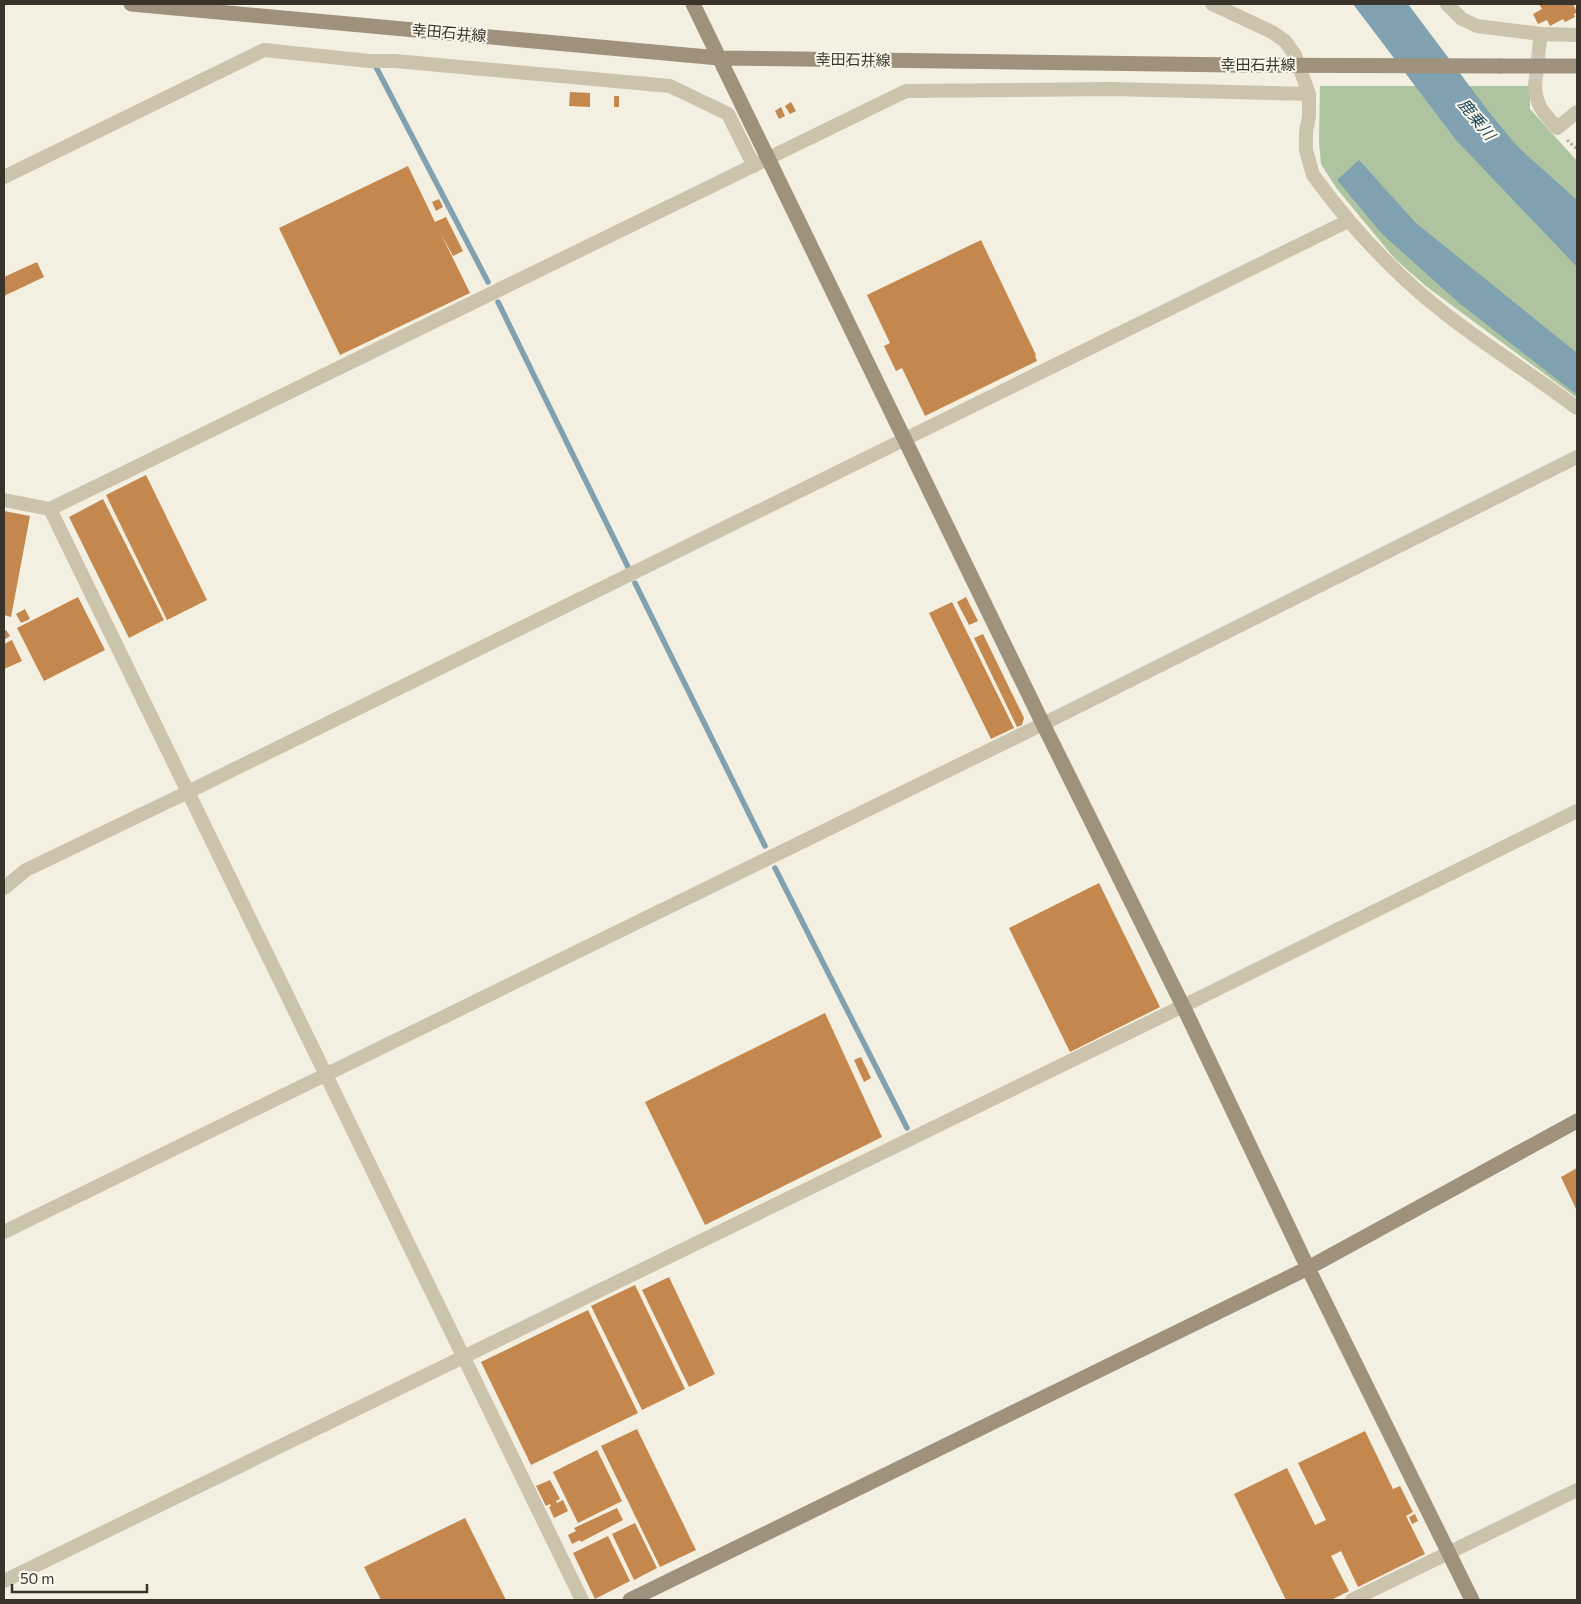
<svg xmlns="http://www.w3.org/2000/svg" width="1581" height="1604" viewBox="0 0 1581 1604" font-family="Commissioner,'Noto Sans JP',sans-serif">
  <rect width="100%" height="100%" fill="#f3efe1"/>
  <!-- green -->
  <path fill="#aec3a0" d="M1320 86H1530V109L1577 161V398L1427 287 1395 259 1337 189 1321 164 1319 142Z"/>
  <!-- water -->
  <path fill="#80a2b0" d="M1353 4H1408L1492 116 1518 147 1577 200V267L1456 140Z
    M1359 160 1416 223 1577 353V395L1459 303 1382 234 1337 180Z"/>
  <g fill="none" stroke-linecap="round" stroke-linejoin="round">
    <!-- stream -->
    <path stroke="#80a2b0" stroke-width="5.5" d="M376 67 488 282
      M498 302 628 567
      M635 583 765 846
      M775 868 907 1128"/>
  </g>
  <!-- building -->
  <path fill="#c4884e" d="M1539 4H1573L1577 12 1574 14 1575 17 1565 22 1563 19 1550 26 1547 20 1538 24 1533 14 1542 9Z
    M570 92 590 93V107L569 106Z
    M614 96H619V107H614Z
    M791 102 796 111 790 114 785 106Z
    M781 107 785 116 779 119 775 111Z
    M408 166 435 222 446 217 463 251 453 256 440 232 470 293 340 355 279 228Z
    M439 199 443 207 436 211 432 202Z
    M981 240 1036 355 1035 356 1037 361 925 416 902 368 896 371 884 346 890 343 867 295Z
    M37 262 44 277 4 296V277Z
    M146 475 207 600 167 620 106 495Z
    M103 499 164 620 129 638 69 517Z
    M4 511 30 516 11 617 4 615Z
    M78 597 105 650 44 681 17 628Z
    M966 597 978 621 969 625 957 602Z
    M952 602 1014 728 991 739 929 613Z
    M25 609 30 619 21 623 16 614Z
    M6 630 10 636 4 640V631Z
    M983 634 1024 718 1022 725 1017 727 974 638Z
    M12 640 22 661 4 669V644Z
    M1099 883 1160 1007 1070 1052 1009 928Z
    M825 1013 882 1137 705 1225 645 1102Z
    M861 1057 871 1078 864 1082 854 1060Z
    M1577 1168V1211L1561 1177Z
    M669 1277 715 1374 689 1387 642 1290Z
    M635 1285 685 1389 642 1410 591 1306Z
    M588 1310 638 1413 531 1465 481 1362Z
    M637 1429 696 1550 660 1567 601 1446Z
    M1365 1431 1393 1489 1400 1486 1413 1512 1406 1516 1425 1554 1358 1587 1341 1551 1331 1556 1349 1591 1331 1600H1286L1234 1494 1287 1468 1315 1525 1326 1520 1298 1463Z
    M597 1450 622 1501 578 1523 553 1472Z
    M550 1480 560 1499 556 1501 557 1503 563 1500 568 1511 554 1518 549 1507 551 1506 550 1504 546 1506 536 1486Z
    M617 1508 623 1520 581 1542 580 1540 572 1544 568 1535 576 1531 574 1528Z
    M1415 1514 1418 1521 1412 1524 1409 1517Z
    M465 1518 506 1600H381L364 1567Z
    M635 1523 657 1568 634 1580 612 1534Z
    M608 1536 630 1581 595 1599 573 1553Z"/>
  <g fill="none" stroke-linecap="round" stroke-linejoin="round">
    <!-- street-tunnel -->
    <path stroke="#cec9bd" stroke-width="14" stroke-dasharray="14 7" stroke-linecap="butt" d="M1535 86 1539 49"/>
    <!-- path -->
    <path stroke="#b8ad96" stroke-width="3" stroke-dasharray="2.5 2.5" stroke-linecap="butt" d="M1567 140 1577 149"/>
    <!-- street -->
    <path stroke="#ccc3ac" stroke-width="14" d="M1212 4 1272 32 1285 41 1295 55 1309 94V116L1306 132V150L1313 175C1351 227 1395 275 1447 315 1489 348 1535 376 1577 408
      M1447 4 1462 19 1477 26 1541 34 1577 35
      M1539 49 1541 34
      M1535 86C1536 106 1544 113 1557 128L1577 112
      M4 177 264 50 369 61H395L670 86 728 114 754 166
      M4 500 50 509 906 91 1111 89 1309 94
      M50 509 582 1600
      M4 888 26 870 188 792 1348 221
      M4 1232 1043 724 1577 457
      M4 1581 1183 1006 1577 811
      M1352 1600 1577 1490"/>
    <!-- secondary -->
    <path stroke="#9f927d" stroke-width="15" d="M131 4 719 58 1235 65
      M693 4 1043 724 1183 1006 1308 1268 1472 1600
      M1500 66H1577
      M630 1600 1308 1268 1577 1121"/>
    <!-- secondary-bridge -->
    <path stroke="#9f927d" stroke-width="15" d="M1235 65 1500 66"/>
  </g>
  <g text-anchor="middle" stroke-width="4" stroke-linejoin="round" paint-order="stroke">
    <!-- street labels -->
    <g font-size="15" fill="#3a332b" stroke="#faf8ed">
      <text transform="translate(449 33) rotate(5)" y="5">幸田石井線</text>
      <text transform="translate(853 60) rotate(1)" y="5">幸田石井線</text>
      <text x="1258" y="70">幸田石井線</text>
    </g>
    <!-- water labels -->
    <g font-size="16" font-style="italic" fill="#20495b" stroke="#faf8ed">
      <text transform="translate(1477 119) rotate(51)" y="6">鹿乗川</text>
    </g>
  </g>
  <!-- border -->
  <rect width="1581" height="1604" fill="none" stroke="#3a332b" stroke-width="10"/>
  <!-- scale -->
  <path d="M12 1584v8h135v-8" fill="none" stroke="#3a332b" stroke-width="2.5"/>
  <text x="20" y="1584" font-size="15" fill="#3a332b" stroke="#faf8ed" stroke-width="4" paint-order="stroke">50 m</text>
</svg>
